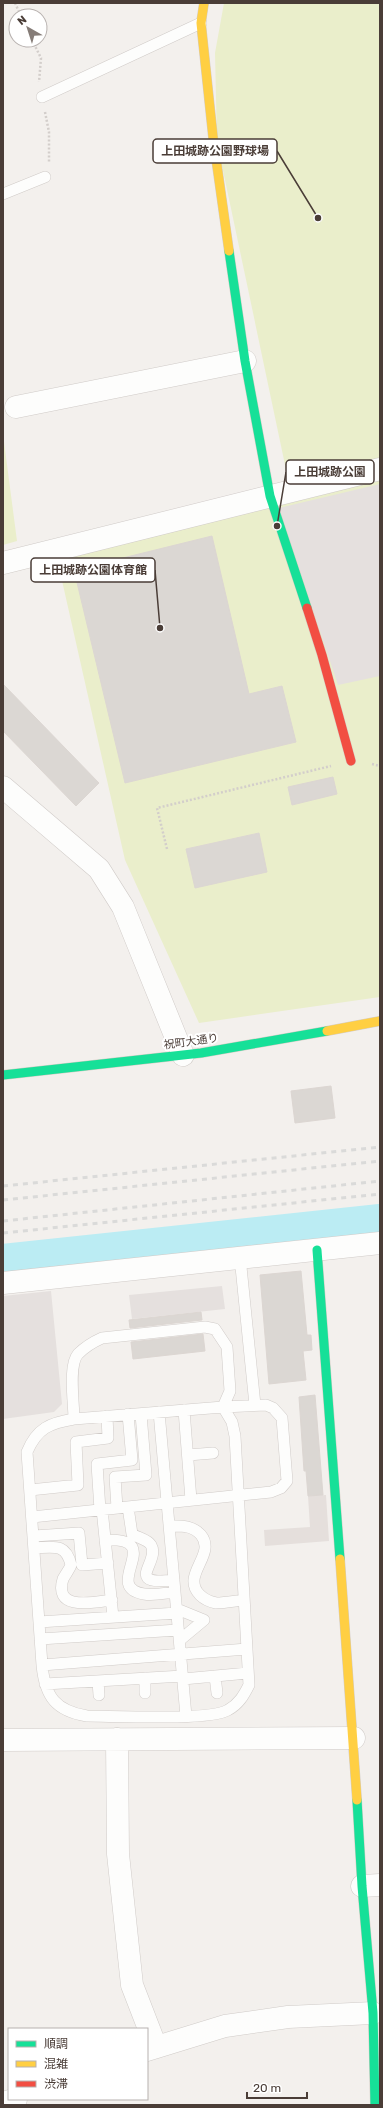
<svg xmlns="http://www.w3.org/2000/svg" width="383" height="2108" viewBox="0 0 383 2108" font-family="Rubik,'Noto Sans JP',sans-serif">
  <rect width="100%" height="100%" fill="#f3f0ed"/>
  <!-- industrial -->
  <path fill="#e5dfdc" d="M326 1495 329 1541 265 1546 264 1530 310 1527 308 1496Z"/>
  <!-- green -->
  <path fill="#eaeecb" d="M224 3H380V997L199 1023 125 860 56 554 292 498 217 142 215 53Z
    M3 434 17 541 3 545Z"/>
  <!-- parking -->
  <path fill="#e5e0de" d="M380 484V676L338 685 279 508Z
    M222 1286 225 1309 132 1319 129 1295Z
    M51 1291 62 1404 54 1412 3 1419V1296Z"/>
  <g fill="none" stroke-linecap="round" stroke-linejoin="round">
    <!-- river -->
    <path stroke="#bbecf3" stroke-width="36" d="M3 1262 380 1222"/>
  </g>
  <!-- building -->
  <path fill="#dbd7d3" stroke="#dcd6d2" d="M212 536 249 694 282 686 296 742 125 783 74 570Z
    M3 684 99 783 76 806 3 731Z
    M333 777 337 794 292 805 288 787Z
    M259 833 267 872 195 888 186 849Z
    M331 1086 335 1118 295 1123 291 1091Z
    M301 1271 307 1335H311L312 1350 303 1351 306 1380 269 1384 260 1275Z
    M201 1312 202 1320 130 1328 129 1320Z
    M203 1334 205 1351 133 1359 131 1342Z
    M315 1395 323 1495 308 1496 306 1471H304L299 1397Z"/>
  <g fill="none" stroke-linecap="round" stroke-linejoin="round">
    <!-- lane casing -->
    <g stroke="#d0cbc8" stroke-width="12">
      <path id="lane" d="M42 97 201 23
        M3 194 45 177
        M240 1257 255 1405
        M223 1407 232 1422 235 1436 249 1685C244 1695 239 1704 228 1710 210 1721 114 1716 87 1716 56 1711 45 1697 42 1665L27 1452C37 1428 50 1423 74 1419Z
        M184 1410 191 1500
        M159 1412 186 1716
        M74 1419C74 1404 68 1365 78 1354 85 1347 93 1342 102 1338L205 1327 215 1329 227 1347 230 1391 223 1407
        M188 1455 213 1453
        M30 1490 78 1485 76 1442 108 1438 107 1416
        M128 1507 132 1534C138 1538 147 1539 151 1545 161 1562 122 1586 174 1580
        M117 1508 115 1477 146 1475 141 1414
        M102 1509 113 1617
        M100 1510 97 1464 132 1460 128 1414
        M32 1517 271 1492 281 1488 287 1481 282 1418 273 1408 266 1405 223 1407
        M170 1526C182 1526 192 1525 201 1535 217 1555 180 1575 200 1595 204 1599 211 1602 216 1603 225 1603 235 1601 244 1600
        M34 1536 79 1533 82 1565 108 1563
        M105 1540C168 1537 100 1587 144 1594 154 1596 165 1593 175 1592
        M34 1548C54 1547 66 1543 71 1565 69 1570 65 1575 63 1579 53 1612 95 1602 112 1600
        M177 1609 204 1620 180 1640
        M39 1622 177 1613
        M40 1639 178 1630
        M42 1665 247 1649
        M215 1676 217 1693
        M145 1678V1693
        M183 1679 248 1673
        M98 1681 99 1695
        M45 1684 183 1676"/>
    </g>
    <!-- street casing -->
    <g stroke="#d0cbc8" stroke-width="23">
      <path id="street" d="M16 407 245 361
        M3 563 380 469
        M3 787 99 869 123 907 183 1055
        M3 1283 380 1243
        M117 1739 118 1854 132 1985 156 2047
        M3 1740 354 1738
        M362 1886 380 1885
        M147 2050 225 2026 288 2017 373 2013
        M3 2103 16 2099"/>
    </g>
    <!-- fast casing -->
    <g stroke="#d4ccc4" stroke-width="10">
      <path id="fast" d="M229 251 245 361 270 496 307 608
        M3 1075 201 1053 327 1031
        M317 1250 340 1559
        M357 1800 362 1886 373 2013 375 2105"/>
    </g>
    <!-- slow casing -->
    <g stroke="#d4ccc4" stroke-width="10">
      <path id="slow" d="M204 3 201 23 213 137 229 251
        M327 1031 380 1021
        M340 1559 357 1800"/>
    </g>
    <!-- jam casing -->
    <g stroke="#d4ccc4" stroke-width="10">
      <path id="jam" d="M307 608 322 655 351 761"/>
    </g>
    <!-- path -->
    <path stroke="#d3cecb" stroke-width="2.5" stroke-dasharray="2 2" stroke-linecap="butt" d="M15 3 21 16
      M32 40 41 58 39 82
      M45 112 49 132V163
      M372 764 380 766
      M167 849 157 808 331 766"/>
    <!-- lane -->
    <use href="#lane" stroke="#fdfdfc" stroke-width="11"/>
    <!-- street -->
    <use href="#street" stroke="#fdfdfc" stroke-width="22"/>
    <!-- fast -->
    <use href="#fast" stroke="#16e098" stroke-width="9"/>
    <!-- slow -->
    <use href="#slow" stroke="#ffcf43" stroke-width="9"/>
    <!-- jam -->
    <use href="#jam" stroke="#f24e42" stroke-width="9"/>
    <!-- rail -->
    <path stroke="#dadad9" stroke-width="3" stroke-dasharray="5 5" stroke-linecap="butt" d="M3 1186 380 1147
      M3 1200 380 1161
      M3 1221 380 1181
      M3 1233 380 1194"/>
  </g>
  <g text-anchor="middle" stroke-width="4" stroke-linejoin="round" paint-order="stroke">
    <!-- street labels -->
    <g font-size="11" fill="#4a3d37" stroke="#fff">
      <text transform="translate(191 1041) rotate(-8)" y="4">祝町大通り</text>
    </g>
  </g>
  <!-- callouts -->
  <path fill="none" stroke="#4a3d37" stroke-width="1.5" d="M318 218L277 151M277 526L286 472M160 628L155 570"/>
  <g fill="#4a3d37" stroke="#fff" stroke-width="1.5">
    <circle cx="318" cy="218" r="4"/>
    <circle cx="277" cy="526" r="4"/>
    <circle cx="160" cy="628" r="4"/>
  </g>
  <g fill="#fff" stroke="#4a3d37" stroke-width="1.5">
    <rect x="153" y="139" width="124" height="24" rx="4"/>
    <rect x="286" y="460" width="88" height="24" rx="4"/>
    <rect x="31" y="558" width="124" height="24" rx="4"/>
  </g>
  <g font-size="12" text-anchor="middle" font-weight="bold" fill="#4a3d37">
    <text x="215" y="155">上田城跡公園野球場</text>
    <text x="330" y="476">上田城跡公園</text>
    <text x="93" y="574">上田城跡公園体育館</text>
  </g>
  <!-- border -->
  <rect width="383" height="2108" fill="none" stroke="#4a3d37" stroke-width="8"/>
  <!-- legend -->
  <rect x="8" y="2028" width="140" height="72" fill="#ffffff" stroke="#b7b1af"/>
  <rect x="16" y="2041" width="20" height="6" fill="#16e098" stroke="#b7b1af"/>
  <text x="44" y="2048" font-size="12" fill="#4a3d37">順調</text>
  <rect x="16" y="2061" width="20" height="6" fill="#ffcf43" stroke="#b7b1af"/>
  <text x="44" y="2068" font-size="12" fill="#4a3d37">混雑</text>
  <rect x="16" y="2081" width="20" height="6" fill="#f24e42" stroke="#b7b1af"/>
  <text x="44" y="2088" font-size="12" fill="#4a3d37">渋滞</text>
  <!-- north arrow -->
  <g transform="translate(28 28) rotate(321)"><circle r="19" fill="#ffffff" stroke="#b7b1af"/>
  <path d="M0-3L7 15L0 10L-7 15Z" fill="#857c77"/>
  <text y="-6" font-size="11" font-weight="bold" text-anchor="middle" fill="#4a3d37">N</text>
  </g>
  <!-- scale -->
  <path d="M247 2092v6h60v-6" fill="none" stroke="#4a3d37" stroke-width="2"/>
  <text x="253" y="2092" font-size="12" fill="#4a3d37" stroke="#ffffff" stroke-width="3" paint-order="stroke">20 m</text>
</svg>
